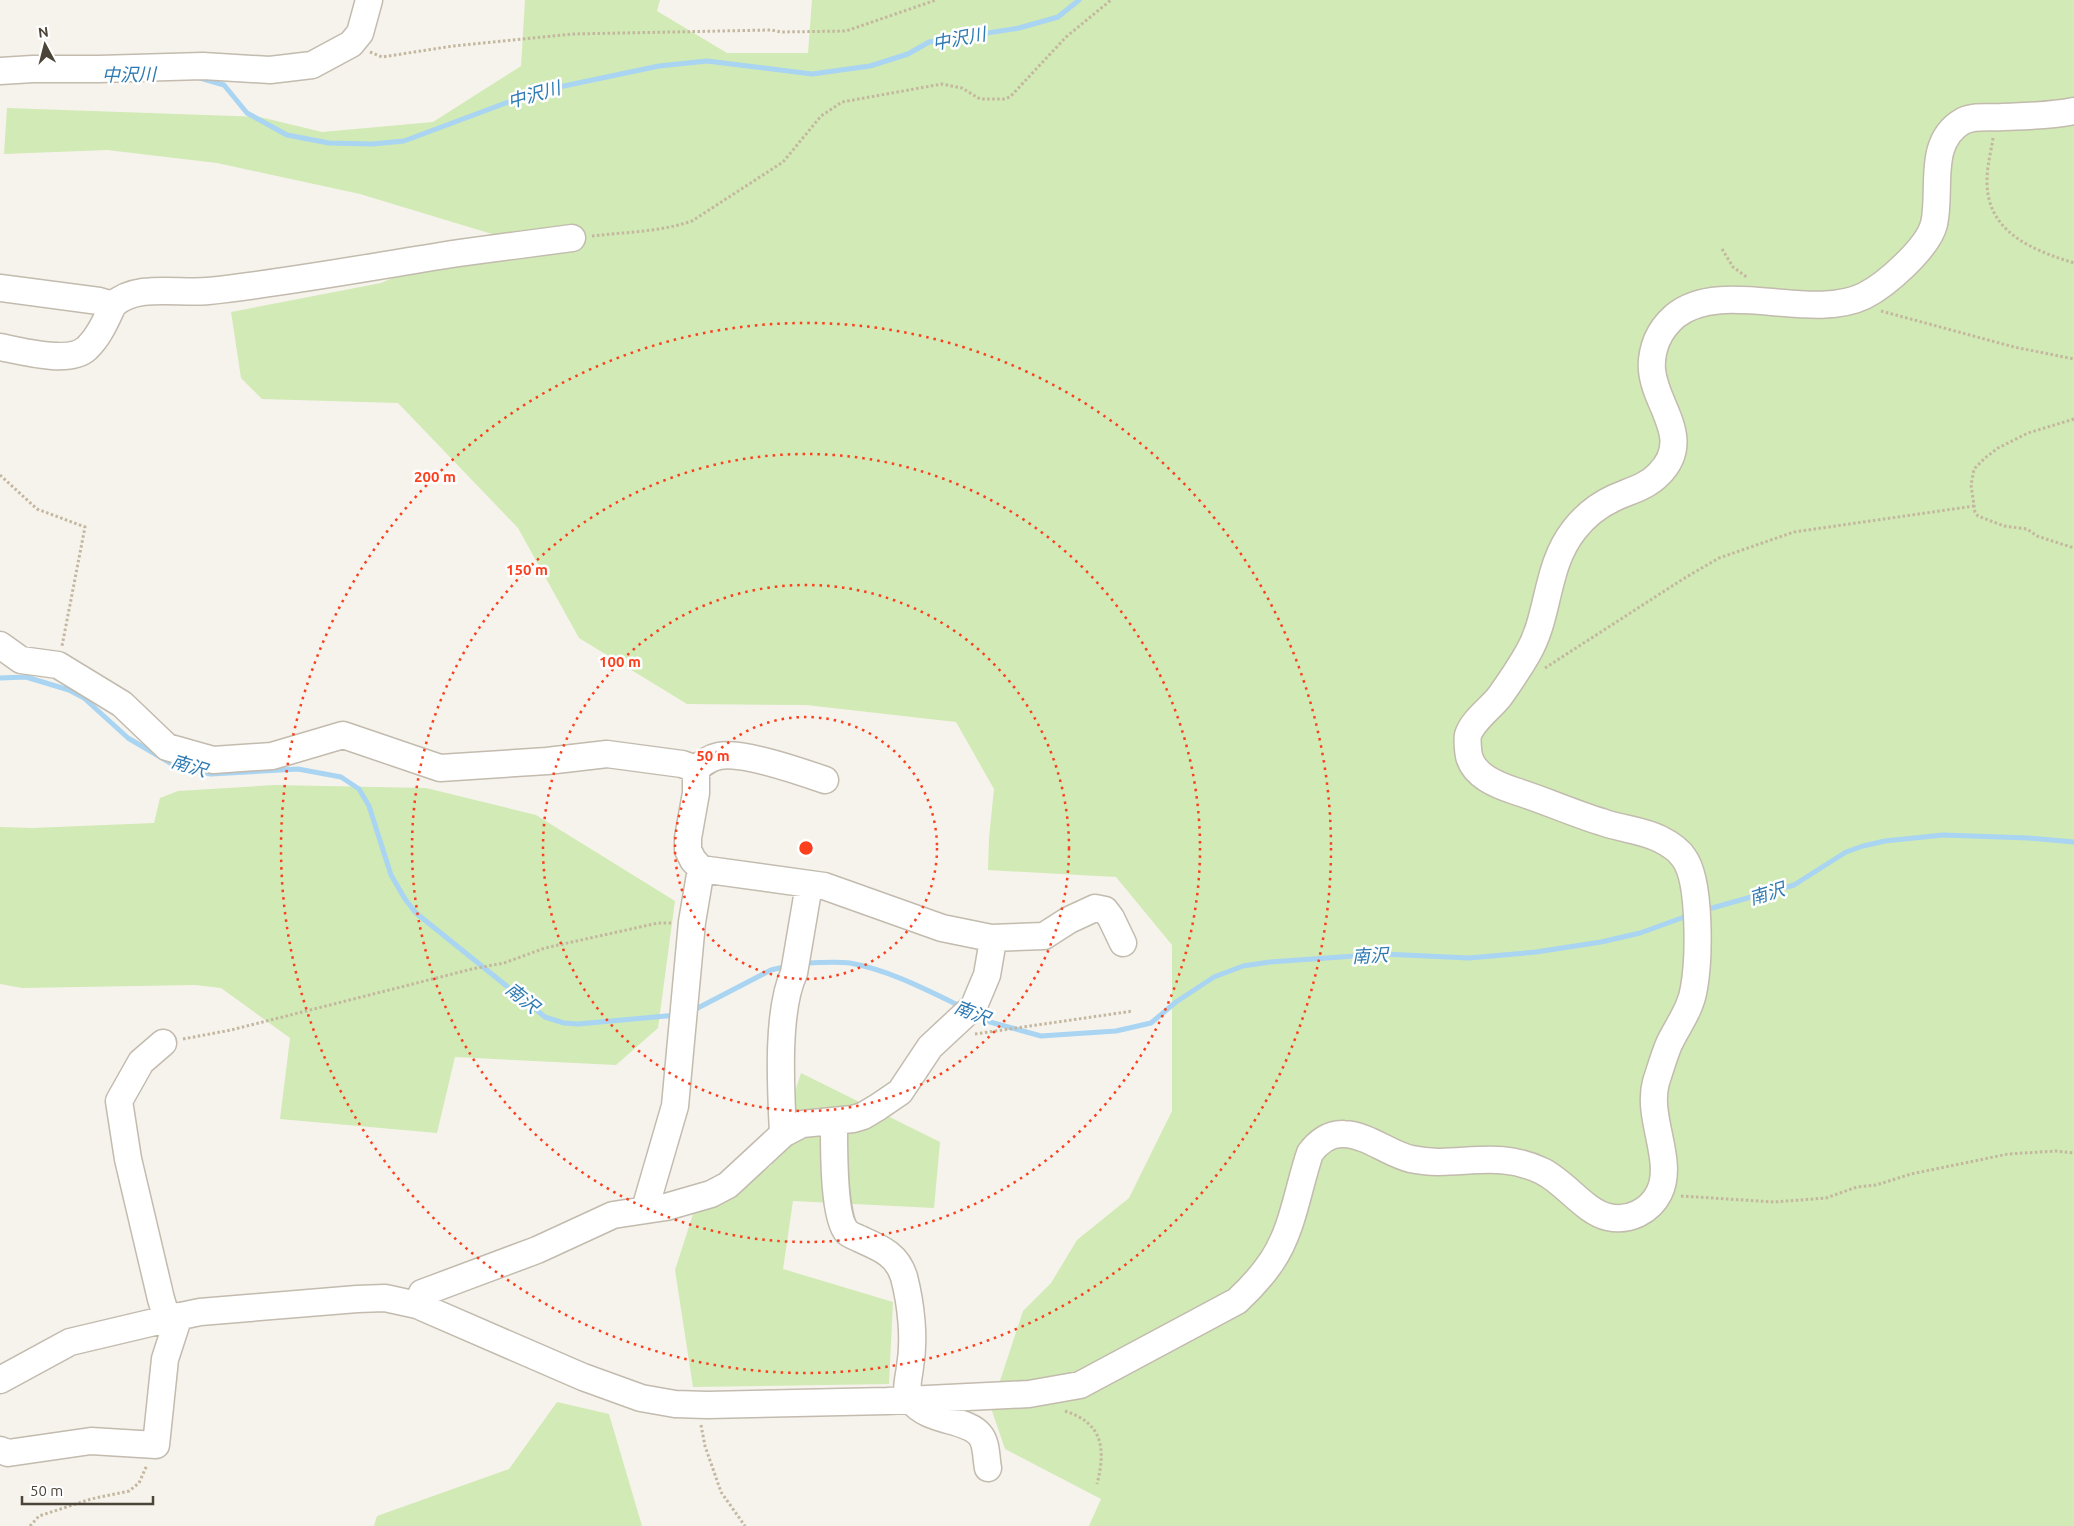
<svg xmlns="http://www.w3.org/2000/svg" width="2074" height="1526" viewBox="0 0 2074 1526" font-family="Ubuntu,'Noto Sans JP',sans-serif">
  <rect width="100%" height="100%" fill="#f6f3ec"/>
  <!-- green -->
  <path fill="#d2eab5" d="M525 0H660L657 11 727 53H808L812 0H2074V1526H1089L1101 1499 1005 1449 991 1408 1023 1311 1051 1283 1077 1240 1129 1198 1172 1111V945L1116 877 988 870 989 838 994 789 956 722 806 705 687 704 579 638 518 528 398 403 262 399 241 378 231 312 381 283 492 234 360 194 217 163 107 150 4 154 7 108 260 117 322 132 433 122 521 66Z
    M274 785 426 788 536 815 675 901 658 1028 616 1065 455 1057 437 1133 280 1119 290 1038 221 988 195 985 22 988 0 984V827L32 828 154 823 160 798 178 791Z
    M801 1073 940 1142 934 1208 793 1201 783 1269 893 1302 889 1384 693 1387 675 1270 695 1208 771 1166Z
    M557 1402 609 1414 642 1526H374L377 1516 509 1469Z"/>
  <g fill="none" stroke-linecap="round" stroke-linejoin="round">
    <!-- stream -->
    <path stroke="#a9d4f2" stroke-width="5" d="M200 78 224 85 247 113 287 135 329 143 372 144 404 141 535 92 659 66 707 61 812 74 870 66 908 54 929 42 1019 28 1058 17 1079 0
      M0 678 26 677 69 690 84 698 128 738 177 767 211 774 298 769 341 777 359 789 369 806 391 875 405 899 416 913 545 1017 564 1023 578 1024 677 1015
      M1705 910 1794 885 1846 852 1863 846 1885 841 1943 835 2028 838 2074 842
      M804 963C819 963 835 961 850 963 889 970 927 990 962 1007
      M692 1011 771 970 788 966
      M975 1016 990 1022 1041 1036 1116 1031 1151 1023 1176 1002 1214 977 1243 966 1270 962 1383 954 1469 958 1536 952 1601 942 1640 933 1690 915"/>
    <!-- minor casing -->
    <g stroke="#c2bbae" stroke-width="29">
      <path id="minor" d="M0 71 33 69H99L203 66 270 70 312 65 351 44 360 33 369 0
        M0 288 99 301 113 305C136 283 179 294 208 291 292 282 375 266 459 253 497 248 534 243 572 238
        M0 347C21 351 70 365 87 348 99 337 106 320 113 305
        M0 645 21 660 58 665 122 704 167 747 213 760 272 756 343 735 440 768 547 761 607 754 682 764 696 769
        M825 780C802 772 742 751 719 756 709 758 703 763 696 769V793L688 838V850L693 860 701 869 824 886 942 928 991 938 1044 936 1069 920 1095 908 1105 910 1111 918 1123 943
        M163 1043 141 1062 119 1101 128 1159 161 1299 167 1319
        M834 1121C834 1142 833 1218 847 1232 850 1235 856 1237 860 1239 880 1248 897 1254 904 1277 911 1304 915 1339 910 1367 909 1378 904 1390 911 1400 928 1423 967 1418 980 1435 987 1443 986 1459 988 1468
        M783 1134C781 1090 776 1012 794 973L809 885
        M645 1209 675 1106 692 922 701 869
        M417 1305 422 1293 537 1250 613 1215 666 1207 711 1194 728 1185 783 1134 802 1124 853 1119 863 1116 878 1107 900 1092 930 1047 974 1006 987 975 992 946 991 938
        M0 1380 70 1342 167 1319 200 1312 357 1299 385 1298 417 1305 583 1377 641 1398 675 1404 707 1405 887 1401 1029 1394 1080 1385 1237 1301C1250 1289 1262 1276 1272 1261 1293 1230 1298 1188 1310 1153 1318 1142 1330 1133 1344 1134 1368 1135 1389 1154 1411 1159 1456 1169 1495 1148 1542 1171 1565 1182 1585 1212 1608 1217 1629 1222 1650 1211 1659 1193 1675 1161 1646 1118 1656 1082 1660 1070 1664 1056 1669 1044 1678 1025 1691 1009 1694 988 1699 960 1701 881 1684 858 1679 850 1668 843 1660 839 1642 830 1621 829 1602 822 1572 813 1544 800 1515 791 1497 785 1474 776 1469 756 1468 751 1467 740 1468 735 1473 720 1491 708 1500 696 1510 682 1520 667 1528 653 1550 615 1545 567 1574 530 1584 517 1599 505 1614 498 1629 491 1647 487 1659 474 1694 439 1655 406 1652 370 1651 359 1653 350 1657 340 1661 331 1667 323 1675 316 1721 278 1810 322 1864 296 1886 285 1928 248 1934 224 1942 190 1926 142 1963 121 1975 115 1990 118 2003 117 2027 116 2050 116 2074 111
        M0 1450 8 1453 91 1441 156 1445 165 1359 179 1316"/>
    </g>
    <!-- path -->
    <path stroke="#c4b79f" stroke-width="3" stroke-dasharray="2.5 2.5" stroke-linecap="butt" d="M370 52 382 57 453 46 572 34 771 30 781 32 846 31 936 0
      M1993 138C1991 152 1987 166 1987 180 1986 232 2032 250 2074 263
      M592 236C625 232 660 232 692 221L783 162 821 116 842 102 942 84 962 88 980 99H1004L1010 97 1066 37 1111 0
      M1722 249 1733 267 1748 278
      M1881 311 2014 347 2074 359
      M2074 419 2028 433 1998 448 1985 458 1974 469 1971 485 1975 512 1978 516 2004 526 2027 529 2037 536 2074 548
      M0 475 37 509 85 527 62 646
      M1545 668 1683 579 1719 558 1794 532 1974 506
      M975 1034 1133 1011
      M183 1039 231 1030 472 969 504 963 545 948 658 923H672
      M1681 1196 1774 1202 1826 1198 1857 1187 1876 1185 1911 1174 2008 1154 2056 1151 2074 1153
      M1065 1411C1103 1423 1106 1449 1097 1484
      M701 1425 705 1446 721 1492 745 1526
      M30 1526 39 1516 91 1499 129 1491 139 1483 147 1465"/>
    <!-- minor -->
    <use href="#minor" stroke="#fff" stroke-width="26"/>
  </g>
  <!-- distance rings -->
  <g fill="none" stroke="#fc3f1d" stroke-width="2.5" stroke-dasharray="2.5 5">
    <circle cx="806" cy="848" r="131"/>
    <circle cx="806" cy="848" r="263"/>
    <circle cx="806" cy="848" r="394"/>
    <circle cx="806" cy="848" r="525"/>
  </g>
  <g text-anchor="middle" stroke-width="5" stroke-linejoin="round" paint-order="stroke">
    <!-- water labels -->
    <g font-size="18" font-style="italic" fill="#2e7ab2" stroke="#fff">
      <text transform="translate(959 39) rotate(-11)" y="6">中沢川</text>
      <text transform="translate(129 75) rotate(-1)" y="6">中沢川</text>
      <text transform="translate(534 95) rotate(-16)" y="6">中沢川</text>
      <text transform="translate(189 766) rotate(17)" y="6">南沢</text>
      <text transform="translate(1767 894) rotate(-17)" y="6">南沢</text>
      <text transform="translate(1370 956) rotate(-3)" y="6">南沢</text>
      <text transform="translate(522 998) rotate(39)" y="6">南沢</text>
      <text transform="translate(972 1013) rotate(22)" y="6">南沢</text>
    </g>
  </g>
  <circle cx="806" cy="848" r="8" fill="#fc3f1d" stroke="#fff" stroke-width="2.5"/>
  <g font-size="15" text-anchor="middle" font-weight="bold" fill="#fc3f1d" stroke="#fff" stroke-width="5" stroke-linejoin="round" paint-order="stroke">
    <text x="435" y="482">200 m</text>
    <text x="527" y="575">150 m</text>
    <text x="620" y="667">100 m</text>
    <text x="713" y="761">50 m</text>
  </g>
  <!-- north arrow -->
  <g transform="translate(45 45) rotate(353)" stroke="#ffffff" stroke-width="4" paint-order="stroke">
  <path d="M0-4L9 19L0 12L-9 19Z" fill="#4b4439"/>
  <text y="-8" font-size="14" font-weight="bold" text-anchor="middle" fill="#4b4439">N</text>
  </g>
  <!-- scale -->
  <path d="M22 1496v8h131v-8" fill="none" stroke="#4b4439" stroke-width="2.5"/>
  <text x="30" y="1496" font-size="15" fill="#4b4439" stroke="#ffffff" stroke-width="4" paint-order="stroke">50 m</text>
</svg>
